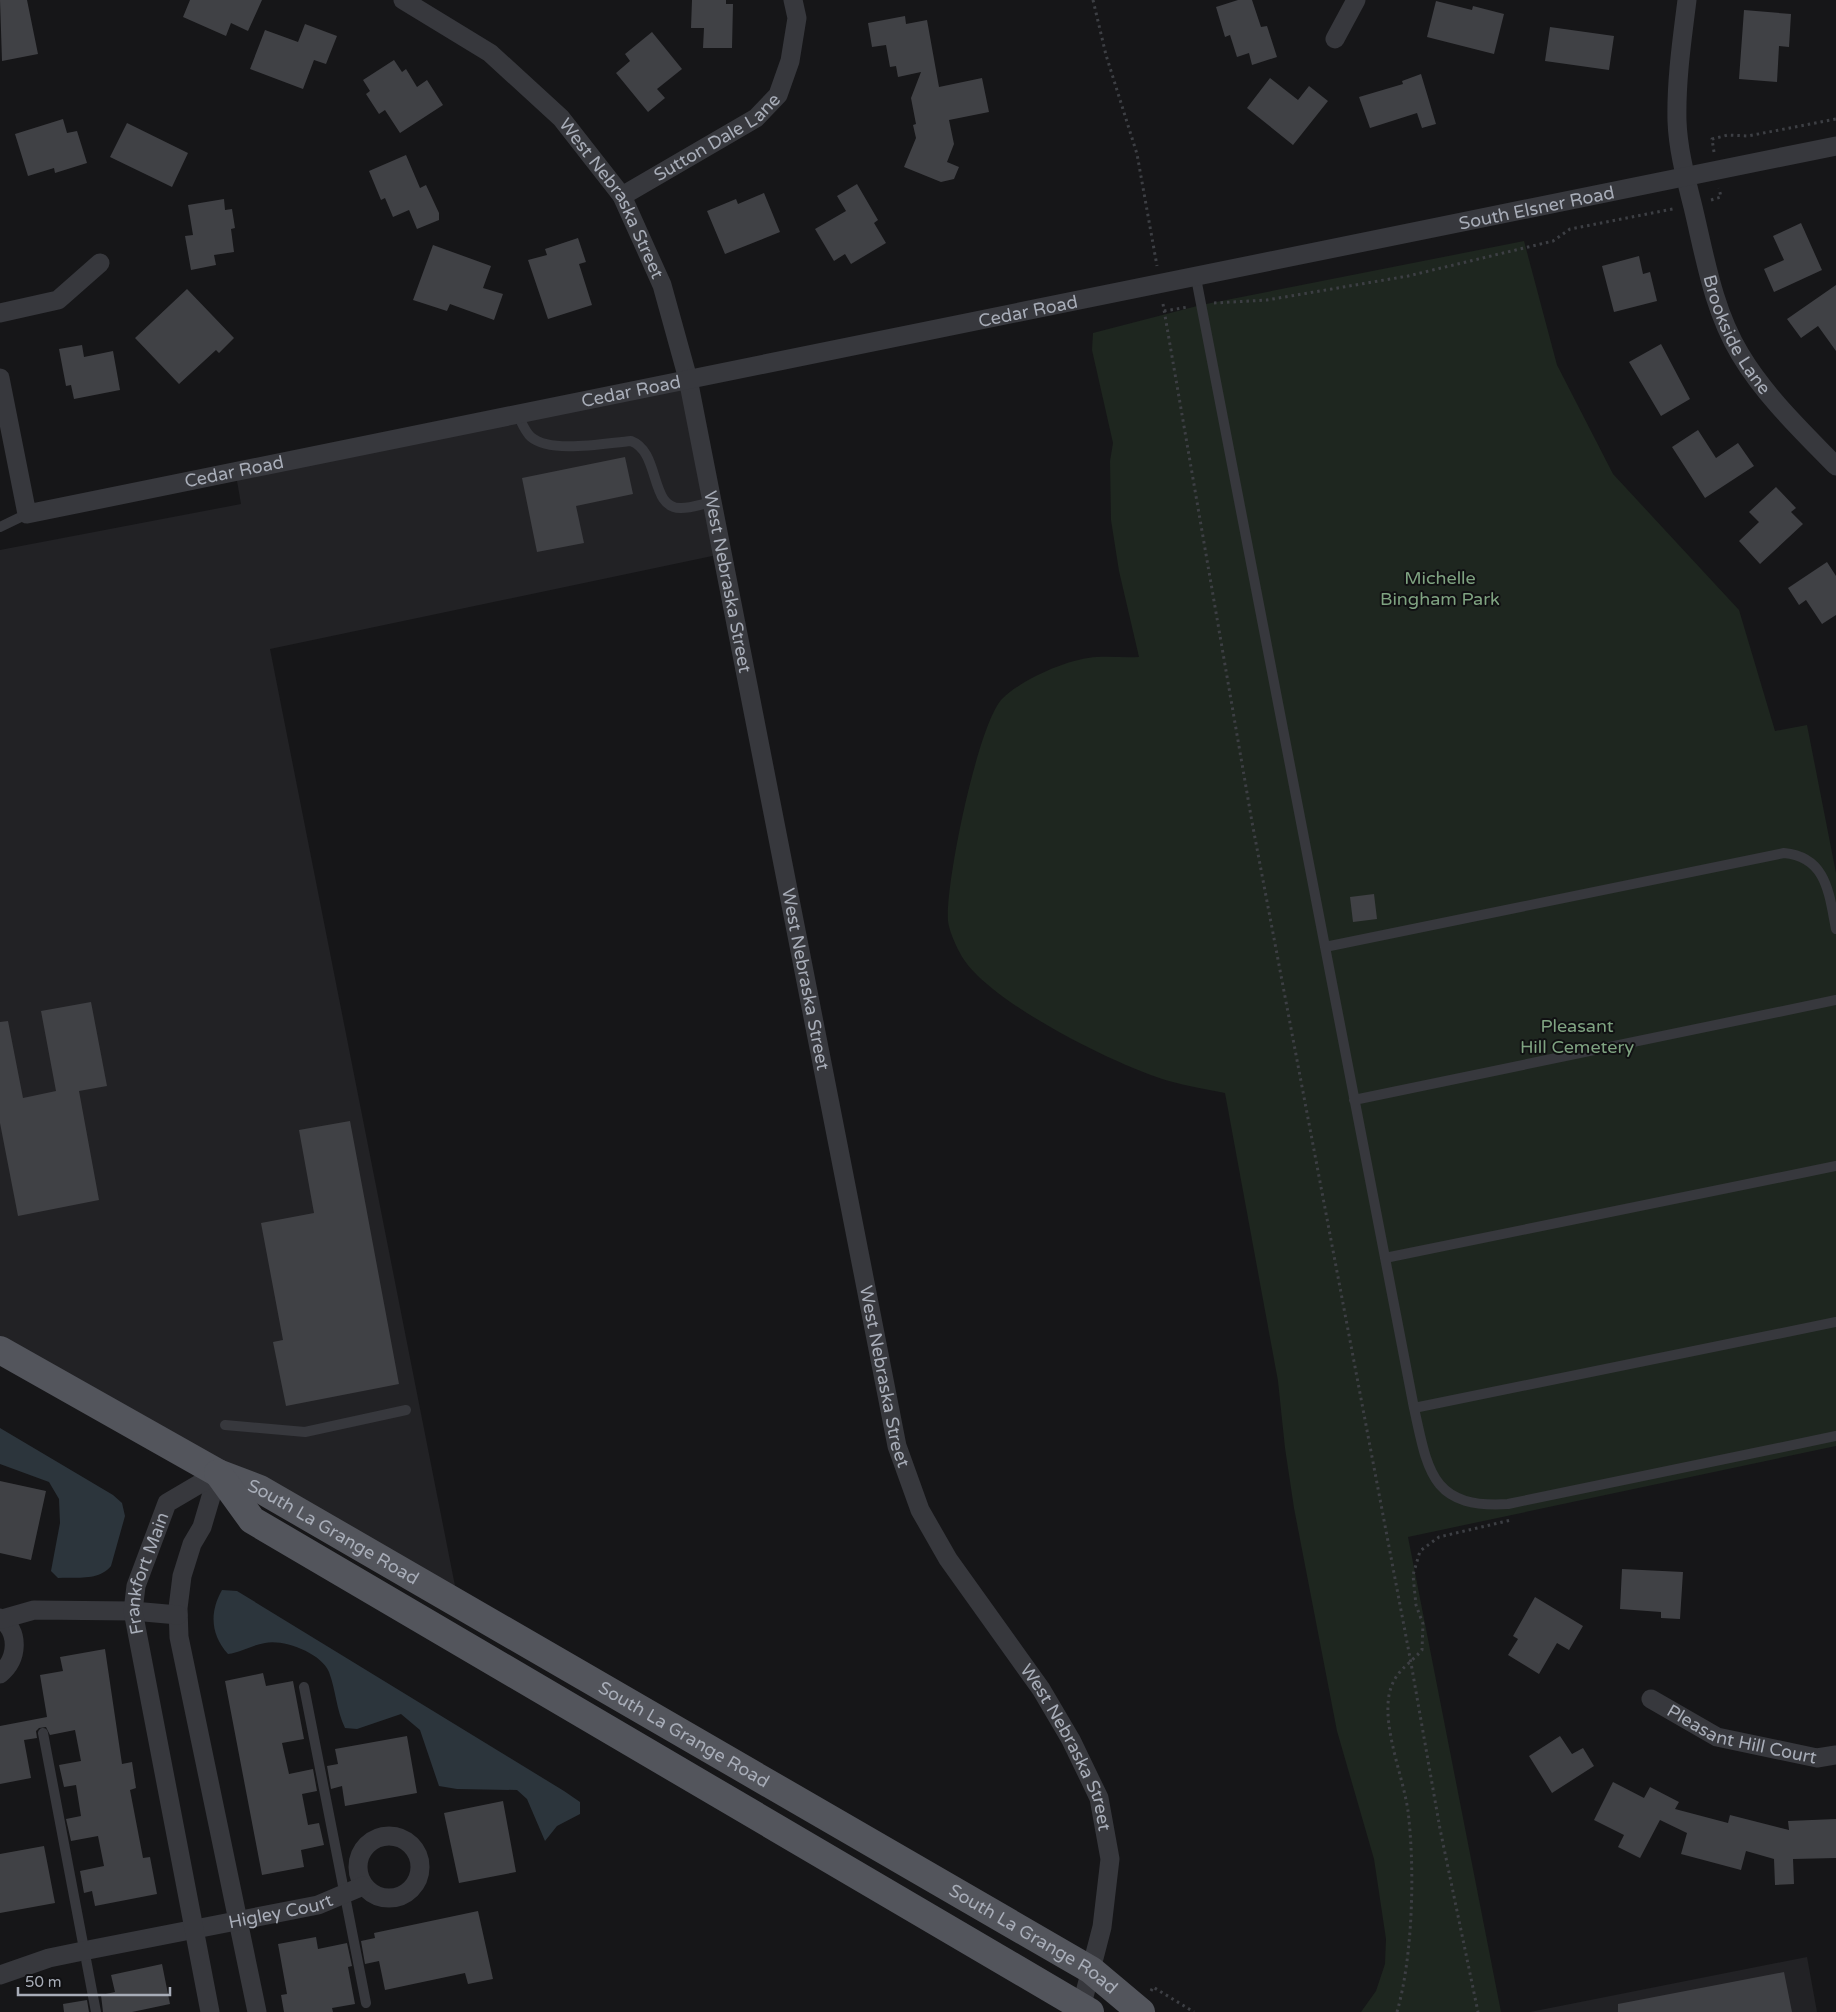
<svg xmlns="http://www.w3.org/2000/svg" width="1836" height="2012" viewBox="0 0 1836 2012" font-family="'Varela Round',sans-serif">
  <rect width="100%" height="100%" fill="#161618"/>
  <!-- built -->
  <path fill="#222225" d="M684 385 717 555 270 649 457 1596 0 1341V550L241 504 236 475Z
    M1807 1957 1817 2012H1530Z"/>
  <!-- green -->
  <path fill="#1e261f" d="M1524 241 1557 365 1613 474 1739 610 1775 731 1807 725 1836 873V1446L1408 1537 1501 2012H1361L1376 1991 1385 1964 1386 1939 1374 1859 1337 1731 1294 1508 1285 1448 1278 1381 1225 1093C1206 1089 1187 1086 1169 1081 1119 1067 983 1000 960 953 955 944 949 930 948 921 945 884 978 724 1002 699 1022 679 1070 658 1097 657 1111 656 1125 658 1139 657L1119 571 1111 520 1110 461 1113 443 1092 350 1093 333 1201 305Z"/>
  <!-- water -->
  <path fill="#2c353c" d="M0 1428 113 1495 122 1503 125 1516 111 1566C99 1581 76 1577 58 1578L51 1571 60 1523 59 1499 49 1482 0 1464Z
    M222 1590 237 1591 564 1791 580 1802V1814L557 1826 545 1841 527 1799 517 1790 457 1789 439 1786 420 1730 401 1714 357 1729 345 1728C336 1709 336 1691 329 1672 321 1653 284 1639 265 1643 252 1645 241 1652 228 1654 211 1635 209 1613 222 1590Z"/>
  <!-- building -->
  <path fill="#404145" d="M0 0H27L38 54 2 61Z
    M190 0H262L248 31 231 23 226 36 183 17Z
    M692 0H726V4H733L732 48H703L704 28H691Z
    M1238 0H1252L1261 27 1267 26 1277 57 1252 65 1249 53 1237 57 1230 35 1225 37 1216 7Z
    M1436 1 1472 10 1473 6 1504 14 1494 54 1427 37Z
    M1744 10 1791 14 1789 47 1779 46 1777 82 1739 79Z
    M905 16 906 24 927 20 939 87 982 78 989 112 949 120 954 144 947 162 959 167 954 179 941 182 904 167 916 138 913 125 916 124 911 98 921 72 898 77 896 66 890 67 886 45 872 47 868 23Z
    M305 24 337 36 326 64 314 60 303 89 250 69 265 30 298 42Z
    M1550 27 1614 36 1609 70 1545 61Z
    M652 32 682 69 657 89 665 98 648 112 616 73 630 61 625 54Z
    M394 60 402 72 406 69 417 87 427 80 443 105 400 133 385 110 379 114 366 94 370 91 363 80Z
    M1421 74 1436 124 1422 128 1417 113 1370 128 1359 97 1403 84 1402 81Z
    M1270 78 1298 100 1309 86 1328 101 1293 145 1247 108Z
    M63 119 67 133 77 131 87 163 55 173 54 168 28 176 15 134Z
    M127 123 188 153 172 187 110 157Z
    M406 155 420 188 426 185 439 213V220L417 229 409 210 393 217 385 198 381 200 369 171Z
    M857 184 878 220 874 223 886 243 851 264 845 254 834 261 815 229 846 211 837 196Z
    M764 193 780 232 725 254 707 211 736 199 738 204Z
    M224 199 225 210 232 209 235 228 231 229 234 252 214 255 216 265 191 270 185 236 193 235 188 205Z
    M1801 223 1822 270 1774 292 1764 269 1784 260 1773 236Z
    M578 238 586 262 579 264 592 305 548 319 528 260 547 255 545 249Z
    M433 245 491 266 483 288 503 294 494 320 450 304 447 311 413 300Z
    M1639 256 1643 274 1650 272 1657 301 1614 312 1602 266Z
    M1836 285V351L1818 326 1801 338 1787 319Z
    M187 289 234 338 219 353 216 350 179 384 135 338Z
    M1661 344 1690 399 1661 416 1629 362Z
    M82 345 84 357 113 351 120 390 74 399 71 385 66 386 59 349Z
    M1698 430 1716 458 1738 443 1754 466 1705 498 1672 447Z
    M625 457 633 494 576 506 584 543 537 552 522 478Z
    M1776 487 1796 508 1791 512 1803 524 1760 564 1739 541 1759 522 1749 512Z
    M1827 562 1836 576V615L1822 624 1806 600 1799 605 1788 588Z
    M1374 894 1377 919 1353 922 1350 897Z
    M91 1002 107 1086 79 1091 99 1200 18 1216 0 1123V1022L8 1021 23 1098 56 1091 41 1011Z
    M350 1121 399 1384 286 1406 273 1342 283 1340 261 1223 314 1213 299 1130Z
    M0 1481 46 1491 31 1560 0 1553Z
    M1622 1569 1683 1572 1680 1619 1661 1618V1612L1620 1609Z
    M1535 1597 1583 1626 1569 1650 1557 1643 1539 1674 1508 1655 1518 1639 1513 1636Z
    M105 1649 122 1764 132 1762 136 1788 130 1790 143 1858 150 1857 157 1894 95 1906 92 1891 84 1893 80 1871 104 1866 98 1836 71 1841 66 1819 81 1816 76 1785 64 1787 59 1765 81 1761 75 1730 50 1735 46 1727 39 1728 36 1731 37 1738 24 1740 31 1778 0 1784V1726L47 1717 40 1675 63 1671 60 1657Z
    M263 1673 266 1686 293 1681 304 1739 282 1743 289 1774 313 1769 317 1791 302 1794 308 1825 319 1823 324 1845 301 1850 304 1867 262 1875 225 1681Z
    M407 1736 417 1793 345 1806 342 1786 331 1789 327 1766 338 1764 335 1749Z
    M1560 1736 1572 1754 1583 1748 1594 1766 1552 1793 1529 1756Z
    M1613 1782 1644 1798 1650 1787 1679 1802 1675 1809 1728 1823 1730 1815 1789 1830 1788 1821 1836 1819V1858L1793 1859 1794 1884 1775 1885 1774 1859 1746 1851 1741 1870 1681 1854 1687 1833 1660 1820 1640 1858 1618 1847 1624 1835 1594 1820Z
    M503 1801 516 1872 459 1883 444 1813Z
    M44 1846 55 1903 0 1913V1854Z
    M478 1911 493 1979 468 1984 465 1973 385 1990 379 1961 365 1964 361 1941 375 1938 374 1933Z
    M316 1937 318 1949 347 1943 352 1966 348 1967 355 2004 332 2008 333 2012H284L281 1995 287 1994 278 1944Z
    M162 1964 170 2004 132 2012H103L101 1995 115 1992 111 1975Z
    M1784 1972 1792 2012H1618V2004Z
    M87 2000 89 2012H64L63 2004Z"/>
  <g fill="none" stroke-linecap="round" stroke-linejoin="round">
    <!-- path -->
    <path stroke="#3d3f44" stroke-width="3" stroke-dasharray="2.5 4" stroke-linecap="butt" d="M1093 0 1106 55 1137 154 1157 266
      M1714 152 1712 139 1728 135 1748 136 1836 119
      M1711 200 1721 197 1719 188
      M1214 303 1267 300 1408 276 1553 241 1570 229 1673 209
      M1163 304 1252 822 1411 1663 1440 1829 1478 2012
      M1164 311 1188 307
      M1151 1991 1153 1987 1194 2012
      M1397 2012C1413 1956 1415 1869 1408 1811 1403 1776 1383 1730 1389 1695 1394 1671 1407 1667 1422 1650L1423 1624 1416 1605 1413 1575 1420 1551 1439 1537 1511 1520"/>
    <!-- lane -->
    <path stroke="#37383d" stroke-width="10" d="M1196 278 1414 1408C1428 1471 1431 1509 1508 1504L1836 1436
      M517 413C521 421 525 432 531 437 551 454 606 443 631 441 661 452 649 509 681 508 691 508 702 504 712 502
      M0 527 27 514
      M1325 947 1784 853C1827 857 1829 894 1836 929
      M1354 1100 1836 1000
      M1385 1258 1836 1166
      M1414 1408 1836 1322
      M225 1425 305 1432 406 1410
      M304 1687 366 2003
      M43 1733 96 2012"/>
    <!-- street -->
    <g stroke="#37383d" stroke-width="19">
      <path id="s1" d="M403 0 490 53 561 118 622 196 662 285 688 379 897 1446 920 1510 948 1559 1041 1689 1071 1740 1099 1798 1110 1859 1102 1927 1080 2012"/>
      <path id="s2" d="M1687 0C1682 40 1676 81 1677 121 1678 150 1686 179 1693 207 1705 257 1713 309 1740 354 1765 396 1802 431 1836 466"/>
      <path d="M1335 39 1356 0"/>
      <path id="s3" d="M622 196 756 118 778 95 790 61 797 18 793 0"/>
      <path d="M0 313 58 300 100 263"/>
      <path id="s4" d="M0 378 27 514C630 390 1234 272 1836 146"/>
      <path d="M218 1473 202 1527 192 1544 182 1576 178 1608 179 1637 257 2012"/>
      <path d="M0 1618C20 1632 18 1659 0 1674"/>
      <path d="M2 1619 34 1610 133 1611 178 1615"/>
      <path id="s5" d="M1651 1699 1717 1737 1817 1758 1836 1755"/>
      <circle cx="389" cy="1867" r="31"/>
      <path id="s6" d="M0 1975 49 1958 83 1951 318 1905 363 1886"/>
      <path id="s7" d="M210 2012 133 1611 136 1586 167 1503 218 1473"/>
    </g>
    <!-- primary -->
    <g stroke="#53555c" stroke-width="28">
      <path id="s8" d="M0 1350 218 1473 260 1489 1091 1970 1141 2012"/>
      <path d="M218 1473 252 1520 1090 2012"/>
    </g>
  </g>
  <g text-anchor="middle" stroke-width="4" stroke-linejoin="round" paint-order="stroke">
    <!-- street labels -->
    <g font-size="18" fill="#a8adb8" stroke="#111113">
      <text dy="6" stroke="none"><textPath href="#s3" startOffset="112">Sutton Dale Lane</textPath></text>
      <text dy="6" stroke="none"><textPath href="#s1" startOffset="294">West Nebraska Street</textPath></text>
      <text dy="6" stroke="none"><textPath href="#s4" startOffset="1679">South Elsner Road</textPath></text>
      <text dy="6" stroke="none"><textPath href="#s4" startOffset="1160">Cedar Road</textPath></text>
      <text dy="6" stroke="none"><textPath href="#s2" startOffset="345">Brookside Lane</textPath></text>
      <text dy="6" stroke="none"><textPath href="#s4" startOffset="755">Cedar Road</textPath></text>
      <text dy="6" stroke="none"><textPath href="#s4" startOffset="350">Cedar Road</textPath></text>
      <text dy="6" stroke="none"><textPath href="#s1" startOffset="699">West Nebraska Street</textPath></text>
      <text dy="6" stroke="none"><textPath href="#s1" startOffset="1104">West Nebraska Street</textPath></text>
      <text dy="6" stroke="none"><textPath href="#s1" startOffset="1509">West Nebraska Street</textPath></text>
      <text dy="6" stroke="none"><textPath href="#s8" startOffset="380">South La Grange Road</textPath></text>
      <text dy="6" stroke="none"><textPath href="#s7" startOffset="448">Frankfort Main</textPath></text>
      <text dy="6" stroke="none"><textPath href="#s5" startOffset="99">Pleasant Hill Court</textPath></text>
      <text dy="6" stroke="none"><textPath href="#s8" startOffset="785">South La Grange Road</textPath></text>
      <text dy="6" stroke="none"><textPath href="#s1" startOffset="1928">West Nebraska Street</textPath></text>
      <text dy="6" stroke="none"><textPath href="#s6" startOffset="288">Higley Court</textPath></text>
      <text dy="6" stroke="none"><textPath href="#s8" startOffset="1190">South La Grange Road</textPath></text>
    </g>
    <!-- park labels -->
    <g font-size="18" fill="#7fa381" stroke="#111113">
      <text x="1440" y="584">Michelle<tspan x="1440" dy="21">Bingham Park</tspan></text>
      <text x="1577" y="1032">Pleasant<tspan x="1577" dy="21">Hill Cemetery</tspan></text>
    </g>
  </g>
  <!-- scale -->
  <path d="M18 1987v8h152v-8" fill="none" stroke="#a8adb8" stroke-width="2.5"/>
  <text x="25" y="1987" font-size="15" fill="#a8adb8" stroke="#111113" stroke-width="4" paint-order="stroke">50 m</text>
</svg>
